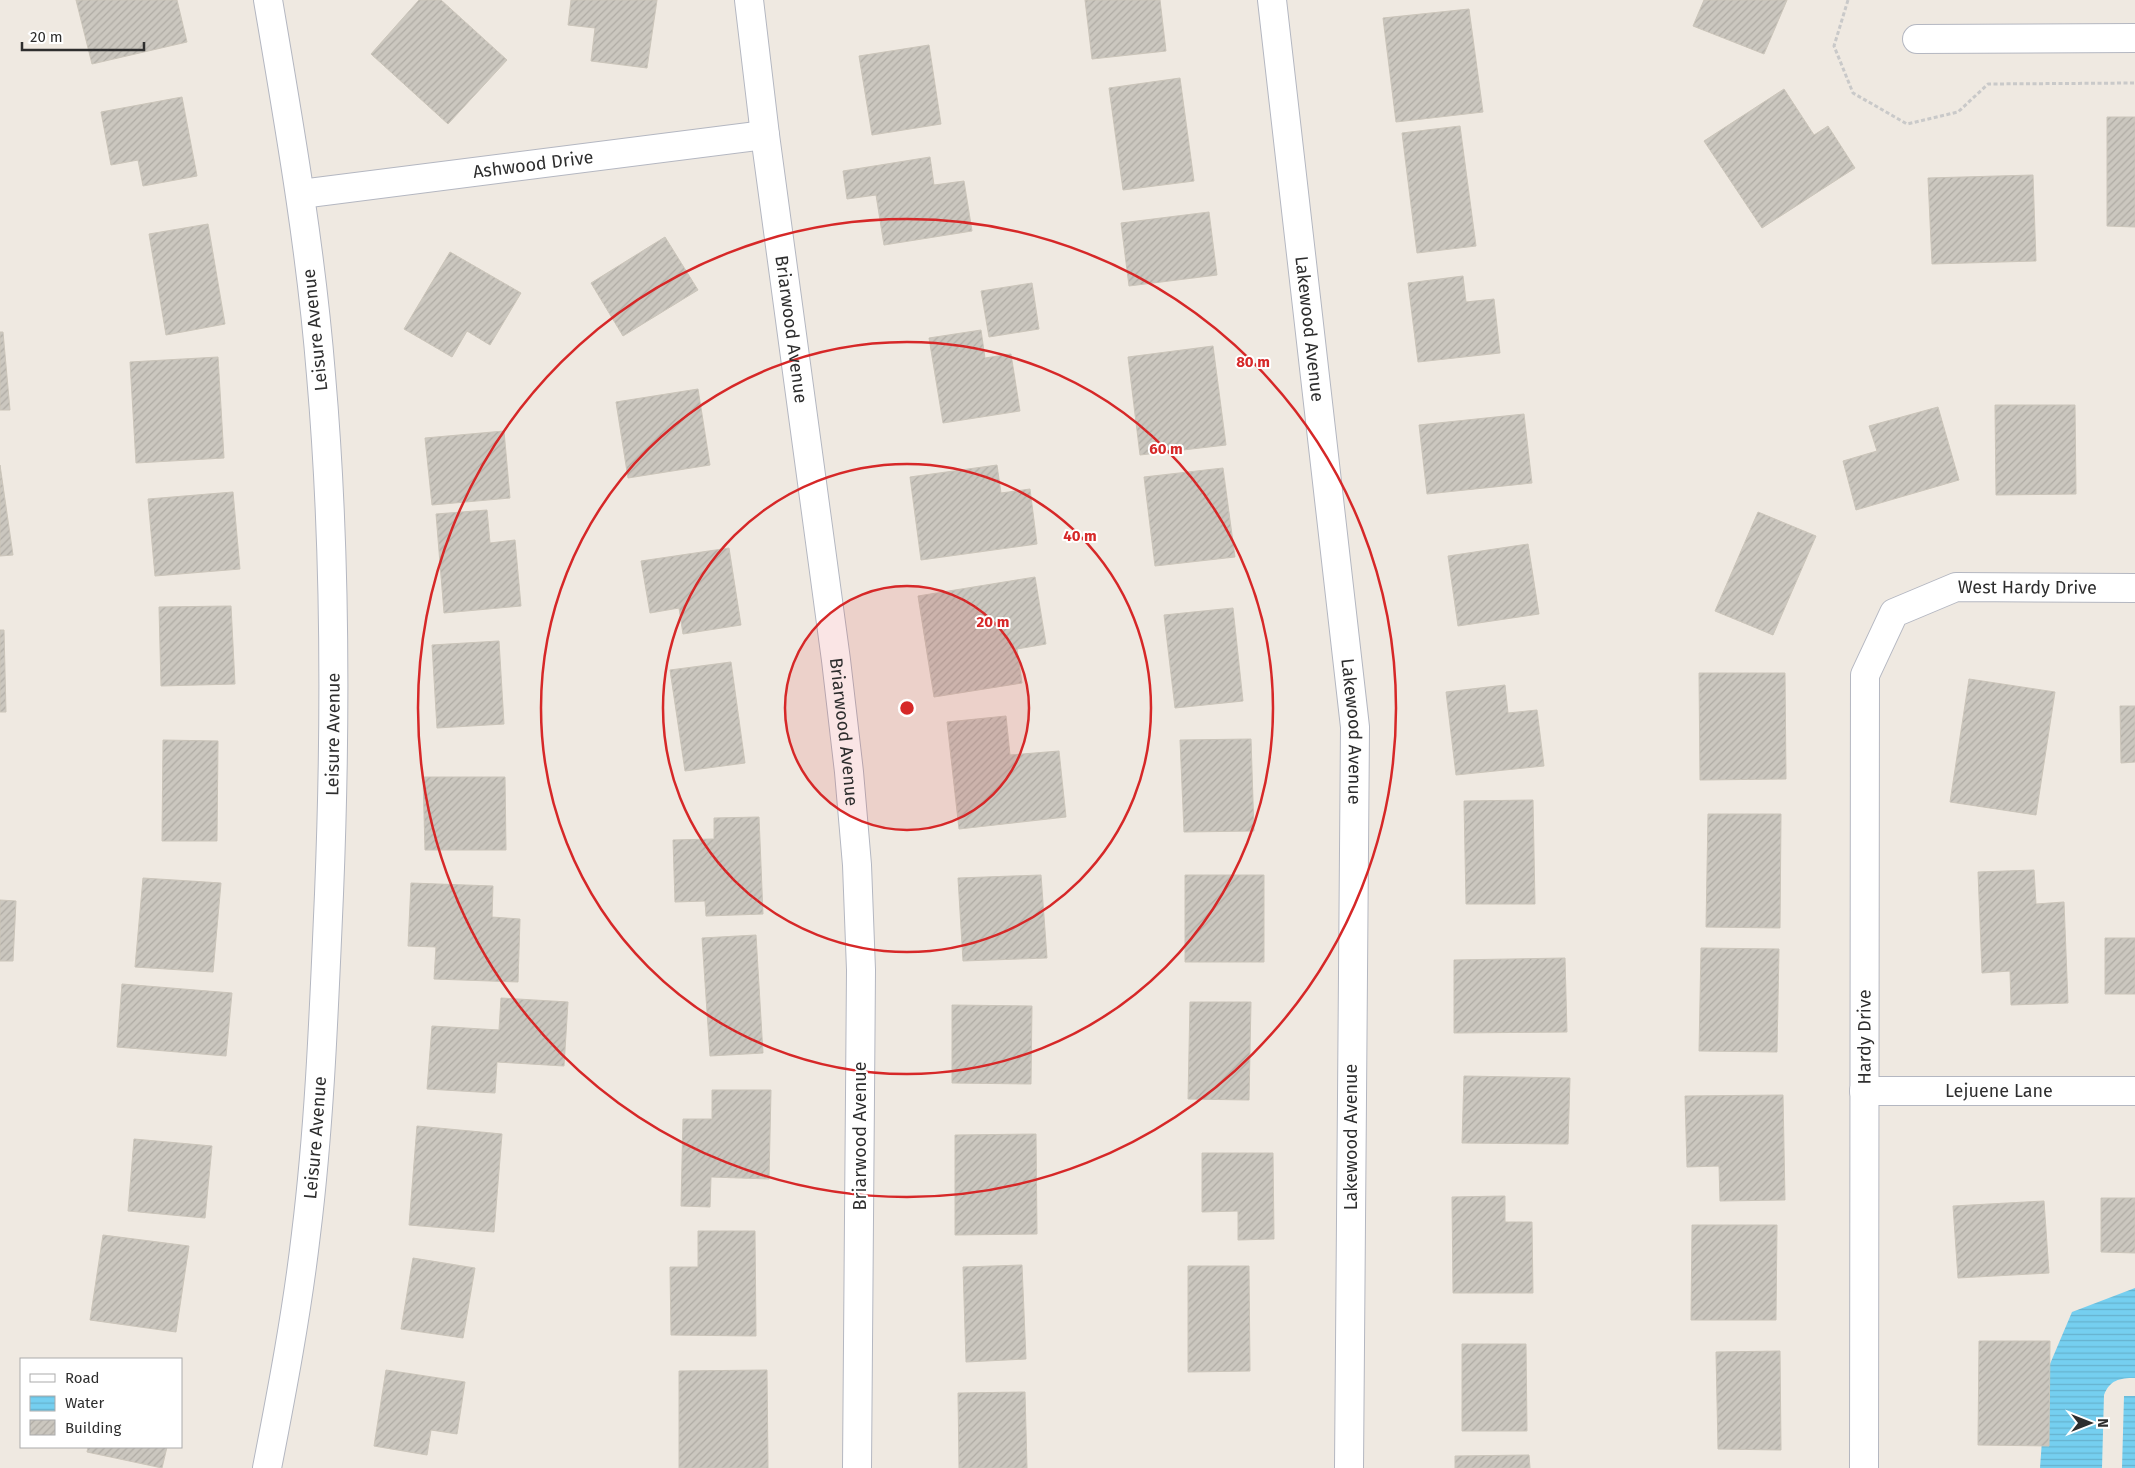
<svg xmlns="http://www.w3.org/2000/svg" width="2135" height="1468" viewBox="0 0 2135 1468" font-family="'Fira Sans',sans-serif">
  <defs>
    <pattern id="water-rules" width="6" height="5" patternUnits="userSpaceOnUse" patternTransform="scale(1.25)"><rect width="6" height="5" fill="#75cff0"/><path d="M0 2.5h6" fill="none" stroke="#66b2ce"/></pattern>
    <pattern id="building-hatch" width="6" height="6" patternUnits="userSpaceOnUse" patternTransform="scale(1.25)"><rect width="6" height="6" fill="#cbc7bf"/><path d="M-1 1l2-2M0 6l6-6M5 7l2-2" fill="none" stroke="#afaba4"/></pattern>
  </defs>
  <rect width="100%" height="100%" fill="#efe9e1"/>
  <!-- water -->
  <path fill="url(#water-rules)" d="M2135 1288V1378C2119 1378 2110 1380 2104 1395L2102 1468H2040L2047 1371 2072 1312Z
    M2124 1396H2135V1468H2122Z"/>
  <!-- building -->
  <path fill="url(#building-hatch)" stroke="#cbc5ba" d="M76 0H177L187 42 92 64Z
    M419 0H441L507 60 448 124 371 54Z
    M571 0H657L647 68 591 61 595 28 568 25Z
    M1085 0H1160L1166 51 1092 59Z
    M1704 0H1787L1764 54 1693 26Z
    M1469 9 1483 112 1396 122 1383 18Z
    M929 45 941 124 872 135 859 56Z
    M1180 78 1194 181 1123 190 1109 88Z
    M1784 89 1814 135 1828 126 1855 168 1762 228 1704 141Z
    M182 97 197 176 143 186 138 160 111 165 101 112Z
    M2107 117H2135V227L2107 226Z
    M1460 126 1476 246 1417 253 1402 133Z
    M930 157 934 185 964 181 972 231 884 245 876 195 847 199 843 171Z
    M2033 175 2036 261 1932 264 1928 178Z
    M1209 212 1217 275 1129 286 1121 223Z
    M208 224 225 324 166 335 149 234Z
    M665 237 698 290 623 336 591 283Z
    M450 252 521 293 490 345 467 331 452 357 404 329Z
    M1463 276 1466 302 1494 299 1500 353 1418 362 1408 283Z
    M1032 283 1039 329 989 337 981 291Z
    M981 330 985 358 1011 354 1020 411 943 423 929 338Z
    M0 332H3L10 410H0Z
    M1213 346 1226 445 1140 455 1128 357Z
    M218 357 224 458 136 463 130 362Z
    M698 389 710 465 628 478 616 402Z
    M1995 405H2075L2076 494 1996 495Z
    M1938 407 1959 480 1856 510 1843 461 1877 451 1869 426Z
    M1524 414 1532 483 1427 494 1419 425Z
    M504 431 510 498 432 505 425 438Z
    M0 465 13 555 0 556Z
    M997 465 1001 493 1030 489 1037 544 921 560 910 477Z
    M1223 468 1235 557 1155 566 1144 477Z
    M233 492 240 569 155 576 148 499Z
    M487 510 490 543 515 540 521 606 444 613 436 514Z
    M1758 512 1816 536 1773 635 1715 611Z
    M1528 544 1539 614 1458 626 1448 556Z
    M729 548 741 625 683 634 679 608 650 613 641 561Z
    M1035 577 1046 644 1017 649 1022 683 934 697 918 596Z
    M231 606 235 684 161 686 159 607Z
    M1233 608 1243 701 1175 708 1164 615Z
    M0 630H4L6 712H0Z
    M499 641 504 724 437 728 432 645Z
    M731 662 745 763 685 771 670 670Z
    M1699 673H1785L1786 779 1700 780Z
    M1969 679 2055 692 2036 815 1950 802Z
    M1505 685 1508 713 1537 710 1544 766 1456 775 1446 692Z
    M2120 706H2135V762L2121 763Z
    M1006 716 1010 755 1059 751 1066 817 959 829 947 722Z
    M1251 739 1254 831 1184 832 1180 740Z
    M163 740 218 741 217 841H162Z
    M423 777H505L506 850H425Z
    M1533 800 1535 904H1466L1464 801Z
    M1708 814H1781L1780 928 1706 927Z
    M759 817 763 914 706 916 705 901 675 902 673 840 714 839V818Z
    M2034 870 2036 904 2064 902 2068 1003 2011 1005 2010 971 1982 973 1978 872Z
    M1041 875 1047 958 963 961 958 878Z
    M1185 875H1264V962H1185Z
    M143 878 221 883 213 972 135 967Z
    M411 883 493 886 492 917 520 919 518 982 434 979 436 947 408 946Z
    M0 900 16 901 13 961H0Z
    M756 935 763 1053 710 1056 702 938Z
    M2105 938H2135V994H2105Z
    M1701 948 1779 949 1777 1052 1699 1051Z
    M1565 958 1567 1032 1454 1033V960Z
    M122 984 232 993 226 1056 117 1047Z
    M501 998 568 1002 564 1066 497 1062 495 1093 427 1089 432 1026 499 1030Z
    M1190 1002H1251L1249 1100 1188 1099Z
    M952 1005 1032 1006 1031 1084 952 1083Z
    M1464 1076 1570 1078 1568 1144 1462 1143Z
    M712 1090H771L769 1179 711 1177 710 1207 681 1206 683 1119H712Z
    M1783 1095 1785 1200 1720 1201 1719 1166 1687 1167 1685 1096Z
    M417 1126 502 1134 494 1232 409 1225Z
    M1036 1134 1037 1234 955 1235V1135Z
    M134 1139 212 1146 205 1218 128 1211Z
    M1202 1153H1273L1274 1239 1238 1240V1211L1202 1212Z
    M1505 1196V1222H1532L1533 1293H1453L1452 1197Z
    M2101 1198H2135V1253L2101 1252Z
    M2044 1201 2049 1273 1958 1278 1953 1206Z
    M1692 1225H1777L1776 1320H1691Z
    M698 1231H755L756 1336 671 1335 670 1267H698Z
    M103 1235 189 1246 176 1332 90 1320Z
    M413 1258 475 1268 463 1338 401 1329Z
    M1022 1265 1026 1359 966 1362 963 1267Z
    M1188 1266H1249L1250 1371 1188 1372Z
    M1979 1341H2050L2049 1446 1978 1445Z
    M1462 1344H1526L1527 1431H1462Z
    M1780 1351 1781 1450 1718 1449 1716 1352Z
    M386 1370 465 1382 457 1434 431 1430 427 1455 374 1446Z
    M767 1370 768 1468H679V1371Z
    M1025 1392 1027 1468H959L958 1393Z
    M88 1447H167L162 1468 87 1452Z
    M1529 1455 1530 1468H1455V1456Z"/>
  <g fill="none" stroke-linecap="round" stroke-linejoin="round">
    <!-- minor casing -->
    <g stroke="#b4b7c1" stroke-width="30">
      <g id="minor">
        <path id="s1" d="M749 0 765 135 836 660 849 772 857 865 861 970 857 1468"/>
        <path id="s2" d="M1272 0 1355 727 1349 1468"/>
        <path d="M1917 39 2135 38"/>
        <path id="s3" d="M301 194 765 135"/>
        <path id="s4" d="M1864 1091H2135"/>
        <path id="s5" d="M267 1468C282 1391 297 1312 306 1234 320 1121 324 1007 329 894 336 721 336 547 321 375 311 249 289 124 268 0"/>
        <path id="s6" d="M1864 1468 1865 675 1894 613 1956 587 2135 588"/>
      </g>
    </g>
    <!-- path -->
    <path stroke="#c9c9c9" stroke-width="3" stroke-dasharray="4 2.5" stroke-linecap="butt" d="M1848 0 1834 46 1853 93 1907 124 1958 112 1988 84 2135 83"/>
    <!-- minor -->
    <use href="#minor" stroke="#fff" stroke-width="28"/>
  </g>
  <!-- distance rings -->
  <circle cx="907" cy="708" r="122" fill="#d62828" fill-opacity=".12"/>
  <g fill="none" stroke="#d62828" stroke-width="2.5">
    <circle cx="907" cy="708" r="122"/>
    <circle cx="907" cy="708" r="244"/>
    <circle cx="907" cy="708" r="366"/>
    <circle cx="907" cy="708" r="489"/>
  </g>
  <g text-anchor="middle" stroke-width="4" stroke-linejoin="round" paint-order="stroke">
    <!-- street labels -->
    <g font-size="18" fill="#2e2e2e" stroke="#fff">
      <text dy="6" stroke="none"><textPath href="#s3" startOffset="234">Ashwood Drive</textPath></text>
      <text dy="6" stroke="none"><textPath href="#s2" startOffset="331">Lakewood Avenue</textPath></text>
      <text transform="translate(315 330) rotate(-96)" y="6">Leisure Avenue</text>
      <text dy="6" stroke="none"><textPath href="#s1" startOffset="332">Briarwood Avenue</textPath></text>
      <text dy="6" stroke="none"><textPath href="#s6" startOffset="1000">West Hardy Drive</textPath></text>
      <text dy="6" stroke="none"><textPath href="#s1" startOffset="738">Briarwood Avenue</textPath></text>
      <text dy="6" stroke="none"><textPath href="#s2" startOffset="736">Lakewood Avenue</textPath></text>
      <text dy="6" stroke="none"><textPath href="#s5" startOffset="738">Leisure Avenue</textPath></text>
      <text dy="6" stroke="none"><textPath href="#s6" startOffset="431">Hardy Drive</textPath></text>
      <text dy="6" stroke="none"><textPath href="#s4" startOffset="135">Lejuene Lane</textPath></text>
      <text transform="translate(860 1136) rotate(-90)" y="6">Briarwood Avenue</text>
      <text transform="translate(1351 1137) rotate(-90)" y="6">Lakewood Avenue</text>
      <text dy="6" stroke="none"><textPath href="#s5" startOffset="334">Leisure Avenue</textPath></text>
    </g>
  </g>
  <circle cx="907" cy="708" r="8" fill="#d62828" stroke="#fff" stroke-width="2.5"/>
  <g font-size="15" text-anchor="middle" font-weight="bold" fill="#d62828" stroke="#fff" stroke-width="4" stroke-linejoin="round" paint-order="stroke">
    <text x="1253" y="367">80 m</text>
    <text x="1166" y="454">60 m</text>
    <text x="1080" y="541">40 m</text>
    <text x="993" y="627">20 m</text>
  </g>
  <!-- legend -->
  <rect x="20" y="1358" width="162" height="90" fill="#ffffff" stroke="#ababab"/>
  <rect x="30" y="1374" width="25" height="8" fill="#ffffff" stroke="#ababab"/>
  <text x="65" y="1383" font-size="15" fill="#2e2e2e">Road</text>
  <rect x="30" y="1396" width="25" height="15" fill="url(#water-rules)" stroke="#ababab"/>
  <text x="65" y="1408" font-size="15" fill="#2e2e2e">Water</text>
  <rect x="30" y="1420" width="25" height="15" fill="url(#building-hatch)" stroke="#ababab"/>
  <text x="65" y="1433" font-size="15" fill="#2e2e2e">Building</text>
  <!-- north arrow -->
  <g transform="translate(2090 1423) rotate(90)" stroke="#ffffff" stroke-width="4" paint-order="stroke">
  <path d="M0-4L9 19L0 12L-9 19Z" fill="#2e2e2e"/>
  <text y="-8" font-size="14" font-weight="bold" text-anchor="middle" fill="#2e2e2e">N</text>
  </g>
  <!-- scale -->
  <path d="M22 42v8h122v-8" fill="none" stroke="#2e2e2e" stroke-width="2.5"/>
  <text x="30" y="42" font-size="15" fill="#2e2e2e" stroke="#ffffff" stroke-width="4" paint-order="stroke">20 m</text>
</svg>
